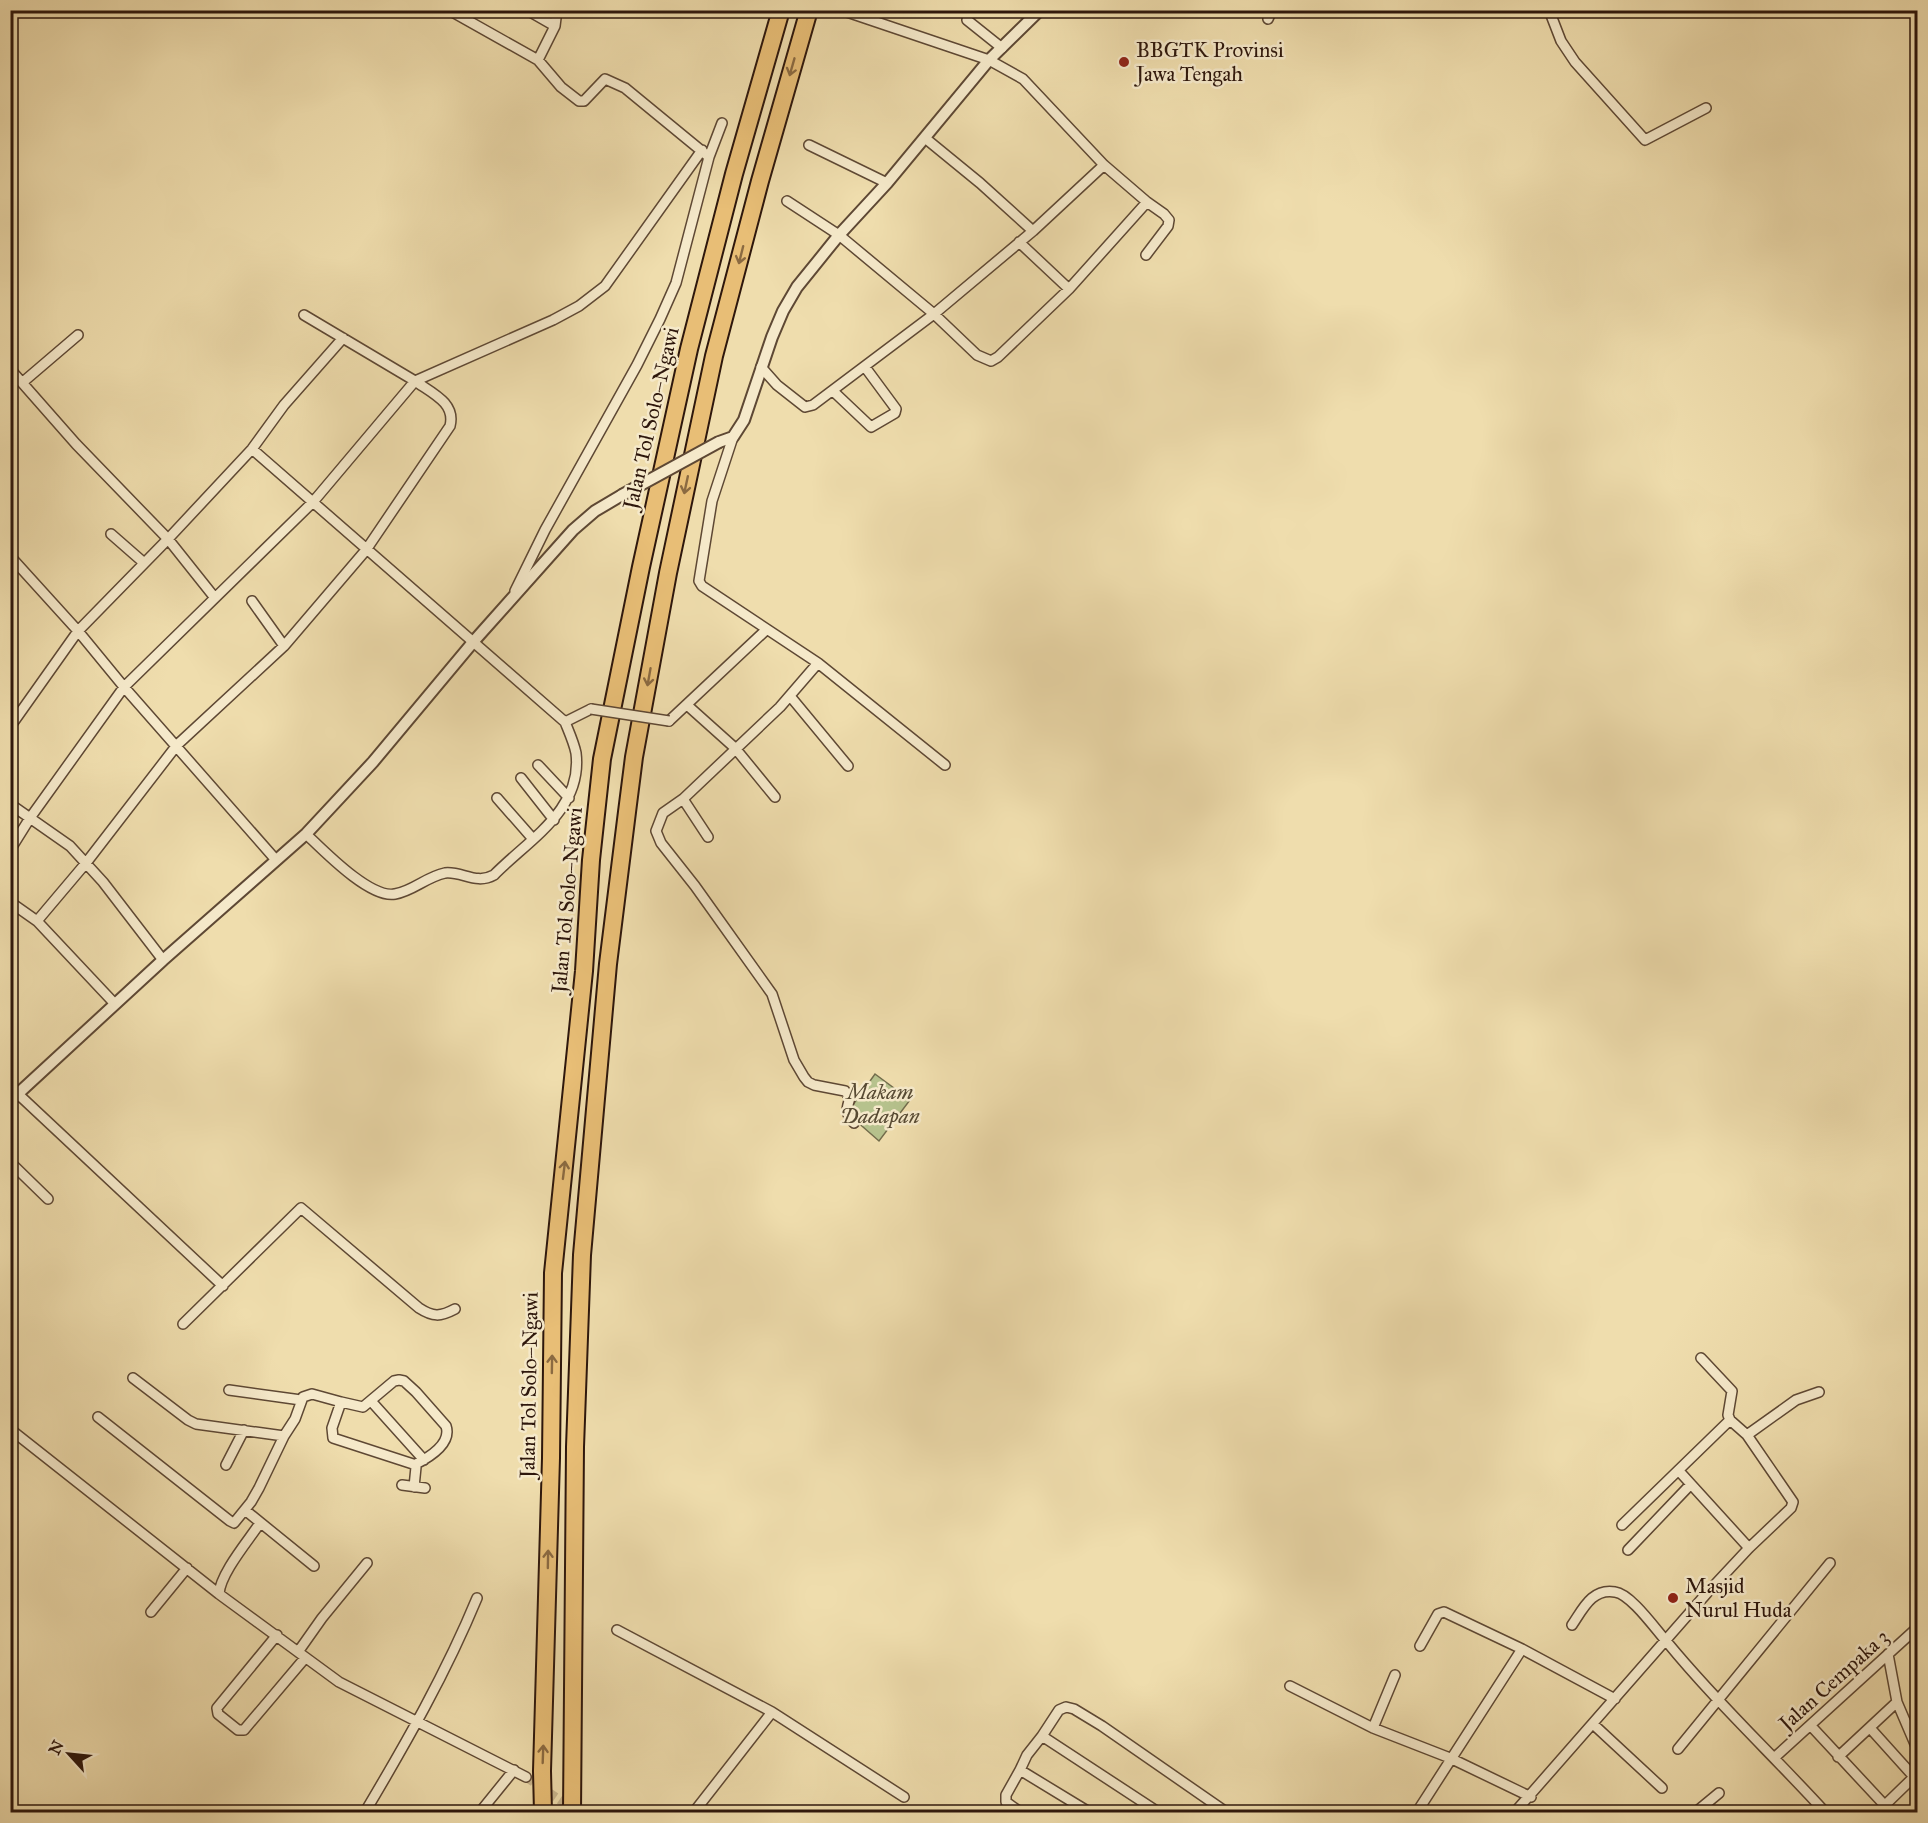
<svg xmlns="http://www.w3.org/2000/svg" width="1928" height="1823" viewBox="0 0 1928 1823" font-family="'IM FELL Great Primer',serif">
  <rect width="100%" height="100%" fill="#efddad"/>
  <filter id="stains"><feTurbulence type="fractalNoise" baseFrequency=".00333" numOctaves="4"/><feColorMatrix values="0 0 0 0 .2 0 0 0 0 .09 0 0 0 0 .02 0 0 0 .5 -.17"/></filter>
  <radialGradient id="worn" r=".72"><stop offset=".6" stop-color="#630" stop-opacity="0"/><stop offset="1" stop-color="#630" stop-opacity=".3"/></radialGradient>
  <!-- green -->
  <path fill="#b6c28d" stroke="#726c4c" stroke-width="1.5" d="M875 1074 910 1100 879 1141 847 1113Z"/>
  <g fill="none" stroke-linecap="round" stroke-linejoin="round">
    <!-- minor-tunnel -->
    <path stroke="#c8b58d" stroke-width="9" stroke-dasharray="9 4.5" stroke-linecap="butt" d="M526 1777 573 1809"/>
    <!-- minor casing -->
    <g stroke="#5e4834" stroke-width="12">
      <path id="minor" d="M449 10 538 60 561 87 579 101H584L605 79 625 88 709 157 676 283 660 319 637 365 545 530 515 591
        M527 10 555 26
        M841 10 989 60 1023 79 1104 165 1147 202 1164 214 1169 220 1168 226 1146 255
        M1549 10 1561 41 1575 62 1645 140 1706 108
        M1268 19 1272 10
        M967 20 1002 48
        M538 60 555 26 557 10
        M925 138 980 183 1033 231
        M809 145 887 183
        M709 157 722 123
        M787 201 839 235 934 314 977 355 991 361 998 357 1069 289 1147 202
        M1019 242 1069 289
        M761 367 777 385 805 407 813 405 934 314 1033 231 1104 165
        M10 369 76 444 168 539 215 598
        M415 381 553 320 579 306 605 286 702 150
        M23 382 78 335
        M833 391 871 427 895 413 896 409 865 367
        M733 437 712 501 699 581 702 586 818 663 945 765
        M252 449 565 722C569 732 574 743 576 753 583 810 528 840 494 875 476 885 462 871 445 873 426 877 413 891 395 894 370 899 323 850 306 834
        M111 534 143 562
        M10 556 78 631 124 687 276 860
        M252 601 284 646
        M818 663 780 707 683 799 663 813 656 831 661 843 695 886 772 994 794 1060 804 1077 808 1082 814 1085 845 1091 850 1098C846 1110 845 1113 854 1123
        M790 696 848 766
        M687 705 735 748 775 797
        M669 721 766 630
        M565 722 591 709
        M10 727 78 631 168 539 252 449 284 405 343 338
        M538 765 569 798
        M521 778 554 820
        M497 798 533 839
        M683 799 708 837
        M10 804 70 846 103 882 163 960
        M10 850 30 818 124 687 313 502 415 381 304 315
        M10 902 37 921 115 1004
        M37 921 86 863 177 745 284 646 366 550 450 426C456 403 432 393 415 381
        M18 1094 223 1286
        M10 1162 48 1199
        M183 1324 301 1208 419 1308C433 1317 440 1317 455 1309
        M1701 1358 1732 1391 1728 1415 1730 1420
        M133 1378 188 1420 196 1424 284 1436
        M229 1390 301 1400
        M371 1401 424 1460
        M341 1402 363 1407 394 1381 399 1380 404 1381 416 1392 446 1426C452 1444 428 1458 414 1465
        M98 1417 230 1521 234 1523 251 1502 259 1488 284 1436 295 1419 303 1397 312 1394 341 1402 332 1428 333 1438 413 1464 416 1467 414 1487
        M10 1429 219 1594 339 1682 526 1777
        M1747 1435 1796 1400 1819 1392
        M226 1465 244 1430
        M1679 1471 1749 1548
        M402 1485 425 1488
        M245 1510 314 1566
        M1628 1550 1691 1484
        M219 1594C220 1574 248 1541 260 1523
        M151 1612 187 1568
        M1572 1625C1583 1609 1592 1588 1615 1592 1631 1594 1656 1630 1667 1642 1716 1702 1773 1755 1825 1812
        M617 1630 772 1712 904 1797
        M277 1635 217 1708 218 1714 238 1730H244L305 1658
        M1420 1646 1438 1614 1444 1612 1522 1649 1615 1699
        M298 1652 322 1618 367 1563
        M1888 1654 1897 1702 1918 1751
        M1290 1686 1373 1728 1450 1758 1531 1797
        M1593 1724 1662 1788
        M1811 1726 1891 1812
        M1373 1728 1395 1675
        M1870 1728 1915 1778
        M1678 1749 1830 1563
        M1838 1757 1897 1702
        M1774 1758 1918 1627
        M1020 1770 1027 1755 1042 1736
        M1884 1806 1917 1774
        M365 1812C406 1743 446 1673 477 1598
        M480 1812 514 1770
        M694 1812 772 1712
        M1020 1812 1006 1802V1795L1020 1770 1089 1812
        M1158 1812 1042 1736 1059 1710 1066 1707 1074 1709 1102 1726 1226 1812
        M1417 1812 1522 1649
        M1515 1812 1707 1593 1749 1548 1791 1508 1793 1502 1747 1435 1730 1420 1622 1525
        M1696 1812 1719 1793"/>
    </g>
    <!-- tertiary casing -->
    <g stroke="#5e4834" stroke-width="14">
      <path id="tertiary" d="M719 442 733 437 744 420 772 337 783 311 797 287 839 235 887 183 989 60 1040 10
        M10 1101 163 960 306 834 373 762 474 641 573 530 595 511 622 495"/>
    </g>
    <!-- motorway casing -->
    <g stroke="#2e170c" stroke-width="20">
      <path id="motorway" d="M543 1812 542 1771 551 1458 553 1273 584 971 591 860 602 759 641 567 689 349 734 174 781 10
        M572 1812 575 1447 582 1255 608 964 627 812 634 757 668 573 714 356 760 181 809 10"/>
    </g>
    <!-- minor -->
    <use href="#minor" stroke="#f5e9ca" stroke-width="9"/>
    <!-- tertiary -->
    <use href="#tertiary" stroke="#f5e9ca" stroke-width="10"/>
    <!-- motorway -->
    <use href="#motorway" stroke="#e8be76" stroke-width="16"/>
    <!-- minor-bridge casing -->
    <g stroke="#5e4834" stroke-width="12" stroke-linecap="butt">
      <path id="minor-bridge" d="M591 709 669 721"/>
    </g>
    <!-- tertiary-bridge casing -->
    <g stroke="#5e4834" stroke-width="14" stroke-linecap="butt">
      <path id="tertiary-bridge" d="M622 495 719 442"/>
    </g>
    <!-- minor-bridge -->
    <use href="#minor-bridge" stroke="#f5e9ca" stroke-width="9"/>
    <!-- tertiary-bridge -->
    <use href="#tertiary-bridge" stroke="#f5e9ca" stroke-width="10"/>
  </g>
  <!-- one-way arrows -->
  <defs><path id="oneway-shaft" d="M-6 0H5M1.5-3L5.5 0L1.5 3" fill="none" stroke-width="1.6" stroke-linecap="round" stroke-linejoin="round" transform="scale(1.5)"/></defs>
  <g stroke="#8b6a41">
    <use href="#oneway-shaft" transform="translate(792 67) rotate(106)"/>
    <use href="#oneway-shaft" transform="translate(741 255) rotate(104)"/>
    <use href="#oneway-shaft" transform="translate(686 485) rotate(102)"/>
    <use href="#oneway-shaft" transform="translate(649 677) rotate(100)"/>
    <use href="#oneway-shaft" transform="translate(564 1170) rotate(-83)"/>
    <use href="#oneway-shaft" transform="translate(552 1364) rotate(-89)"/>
    <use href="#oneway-shaft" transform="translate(548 1559) rotate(-89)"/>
    <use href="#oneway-shaft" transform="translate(543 1754) rotate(-88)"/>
  </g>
  <!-- markers -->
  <g fill="#8f2418" stroke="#f5e9ca" stroke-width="2">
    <circle cx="1124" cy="62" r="6"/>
    <circle cx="1673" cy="1598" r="6"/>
  </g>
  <g text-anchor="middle" stroke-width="5" stroke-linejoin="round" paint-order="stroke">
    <!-- poi labels -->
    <g font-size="21" fill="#2e170c" stroke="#f5e9ca" text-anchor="start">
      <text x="1136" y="57">BBGTK Provinsi<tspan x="1136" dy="24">Jawa Tengah</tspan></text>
      <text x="1685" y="1593">Masjid<tspan x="1685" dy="24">Nurul Huda</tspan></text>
    </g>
    <!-- street labels -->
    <g font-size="21" fill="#2e170c" stroke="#f5e9ca">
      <text transform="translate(651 418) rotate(-77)" y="7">Jalan Tol Solo–Ngawi</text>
      <text transform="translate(567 900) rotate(-85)" y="7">Jalan Tol Solo–Ngawi</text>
      <text transform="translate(529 1385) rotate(-89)" y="7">Jalan Tol Solo–Ngawi</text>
      <text transform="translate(1834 1680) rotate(-42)" y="7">Jalan Cempaka 3</text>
    </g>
    <!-- park labels -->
    <g font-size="21" font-style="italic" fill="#574a33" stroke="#f5e9ca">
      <text x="880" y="1099">Makam<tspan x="880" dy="24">Dadapan</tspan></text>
    </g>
  </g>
  <!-- margin -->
  <rect width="1928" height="1823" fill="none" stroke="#efddad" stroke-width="36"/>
  <rect x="12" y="12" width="1904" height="1799" fill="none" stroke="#2e170c" stroke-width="3"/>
  <rect x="18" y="18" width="1892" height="1787" fill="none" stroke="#2e170c" stroke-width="1.5"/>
  <!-- north arrow -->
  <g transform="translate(69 1754) rotate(297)" stroke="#f5e9ca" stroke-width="4.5" paint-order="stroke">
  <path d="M0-4.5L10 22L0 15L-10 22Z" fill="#2e170c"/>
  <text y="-9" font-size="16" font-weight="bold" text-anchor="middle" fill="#2e170c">N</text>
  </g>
  <rect width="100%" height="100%" filter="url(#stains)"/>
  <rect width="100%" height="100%" fill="url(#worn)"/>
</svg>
